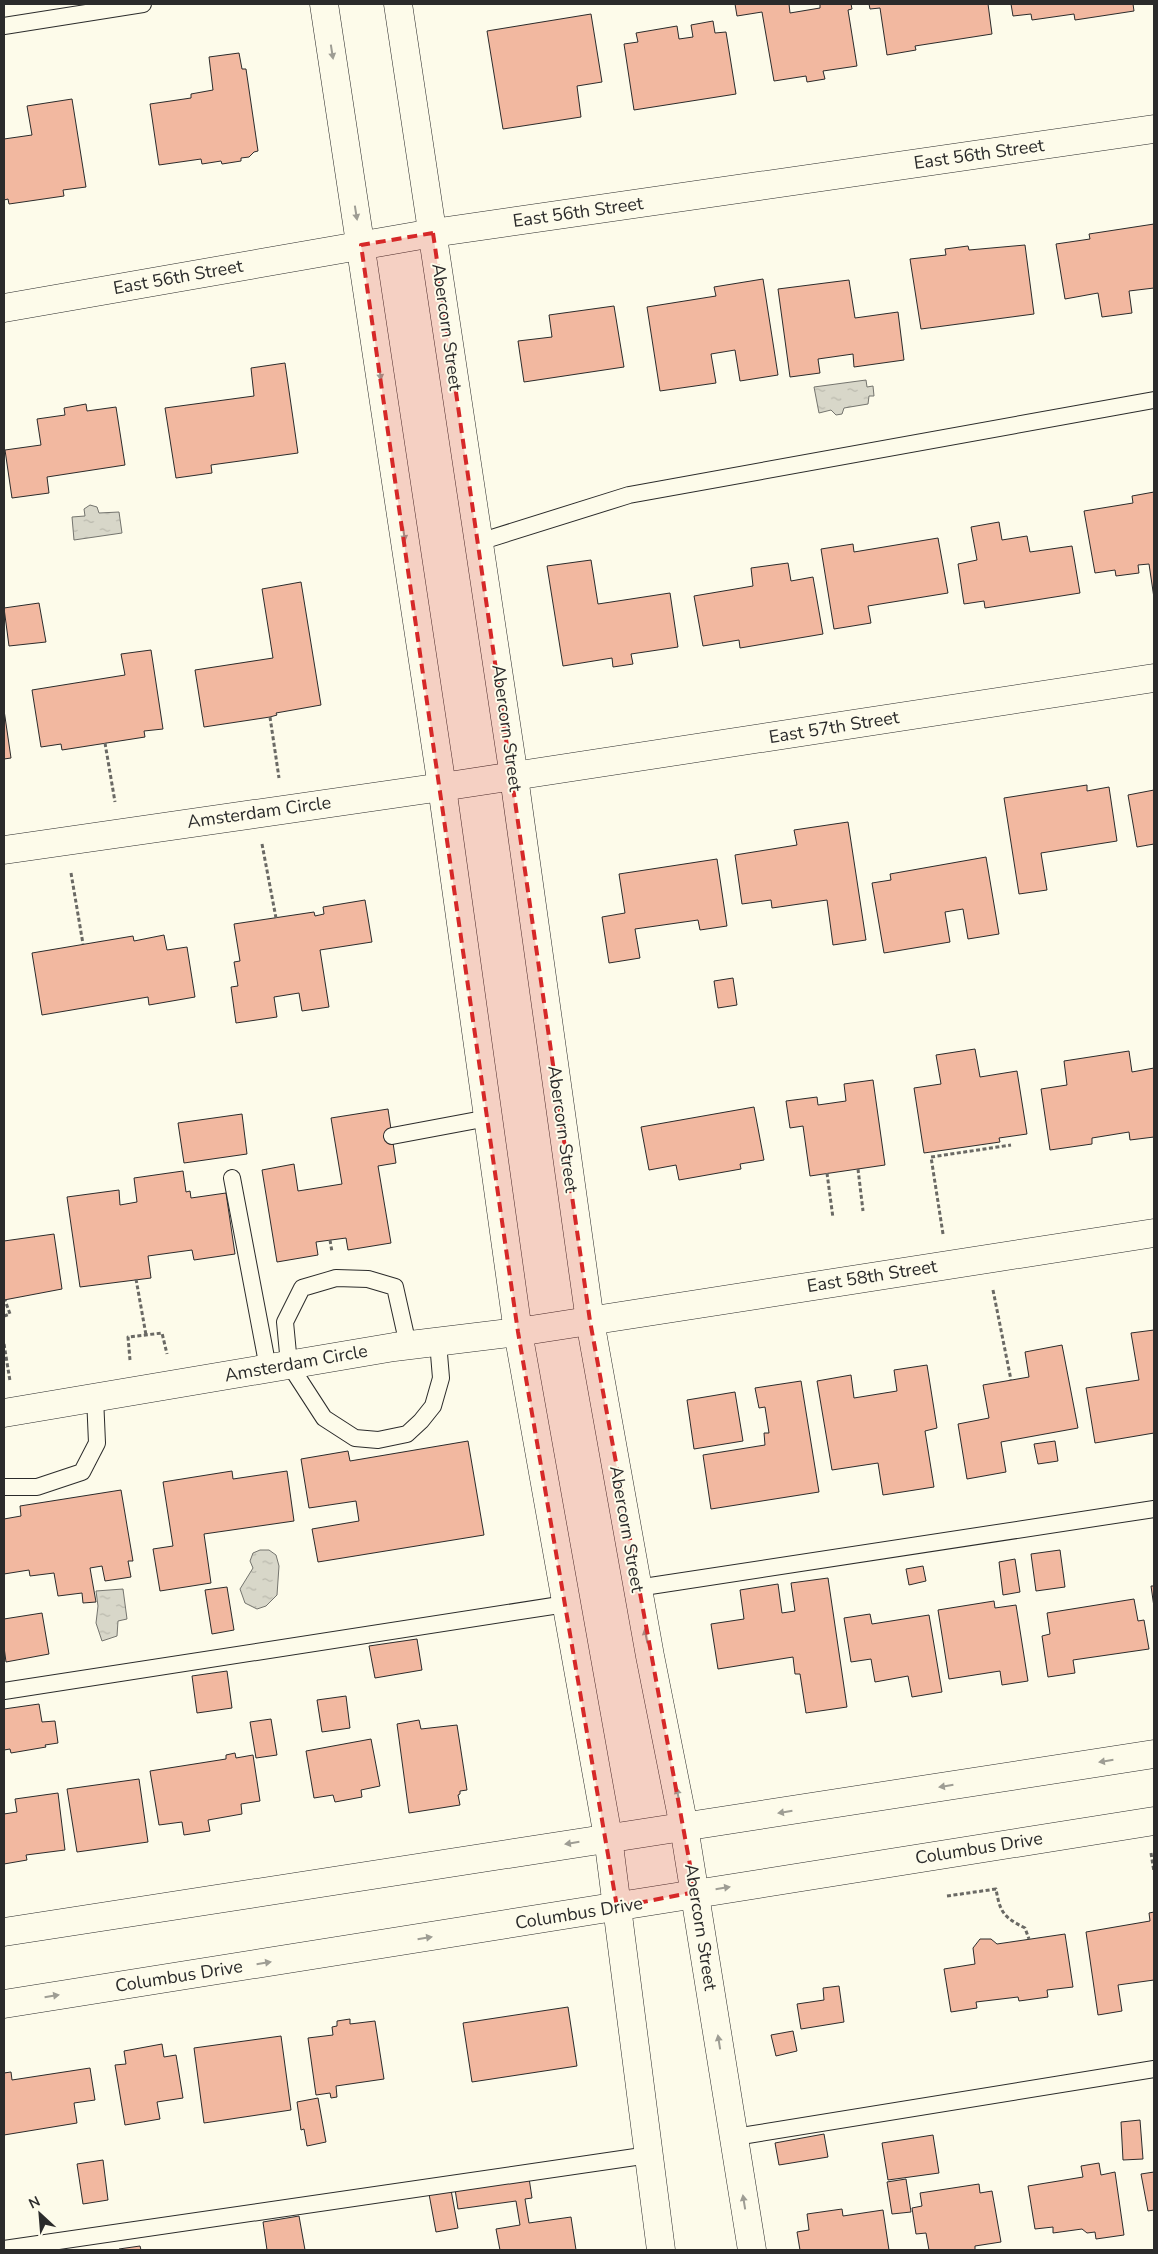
<svg xmlns="http://www.w3.org/2000/svg" width="1158" height="2254" viewBox="0 0 1158 2254" font-family="'Nunito Sans',sans-serif">
  <defs>
    <pattern id="water-ripples" width="26" height="14" patternUnits="userSpaceOnUse" patternTransform="scale(1.25)"><rect width="26" height="14" fill="#d8d7c9"/><path d="M2 4q2-2 4 0t4 0M15 11q2-2 4 0t4 0" fill="none" stroke="#bab9ad"/></pattern>
  </defs>
  <rect width="100%" height="100%" fill="#fdfbea"/>
  <!-- water -->
  <path fill="url(#water-ripples)" stroke="#74746e" d="M866 380 867 387 873 386 874 396H869L868 404 844 408 842 414 836 415 831 410 819 413 814 387Z
    M90 505 97 507 99 513 119 512 122 533 74 540 72 517 85 516 84 509Z
    M260 1550H269L276 1555 279 1566 277 1595 266 1606 257 1609 245 1603 240 1589 253 1568 250 1561 253 1553Z
    M123 1589 127 1619 118 1621 117 1636 102 1641 96 1623 98 1606 96 1591Z"/>
  <!-- building -->
  <path fill="#f2b8a0" stroke="#2b2b2b" d="M735 4H789L790 13 820 8V4H851L852 9 848 10 857 66 823 71 825 79 807 82 806 76 774 81 762 12 737 16Z
    M869 4H988L992 34 915 46 916 50 887 55 880 8 870 9Z
    M1011 4H1133L1134 11 1075 20 1074 14 1032 20 1031 14 1013 16Z
    M591 14 602 82 577 86 581 117 503 129 487 31Z
    M713 21 715 33 726 32 736 94 634 110 624 44 638 42 636 33 677 26 679 39 693 37 691 25Z
    M239 53 242 69H246L258 151 254 152 249 157 241 158V161L222 164 221 161 202 164 201 159 159 165 150 104 191 98V94L213 90 209 57Z
    M72 99 86 187 63 190 64 196 9 204 8 199 4 200V139L32 135 27 106Z
    M1154 224V288L1129 291 1132 313 1102 317 1098 293 1065 299 1056 244 1090 239 1089 234Z
    M1025 245 1034 314 921 329 910 259 946 255 945 249 968 246 969 250Z
    M763 279 778 375 740 381 735 350 711 354 716 383 660 391 647 307 716 296 714 287Z
    M849 280 855 318 898 312 904 360 854 367 853 354 818 359 820 373 790 377 778 289Z
    M614 306 624 367 524 382 518 341 552 337 549 315Z
    M285 363 298 453 211 465 212 473 176 478 165 408 254 396 251 368Z
    M86 404 87 411 116 407 125 465 47 477 49 493 12 498 5 450 41 445 37 419 65 415 64 408Z
    M1154 492V598L1149 564 1138 565 1139 573 1116 576 1115 570 1095 573 1084 511 1133 503 1132 496Z
    M999 522 1002 540 1027 536 1030 552 1072 546 1080 593 985 608 984 601 964 604 958 564 977 560 971 527Z
    M938 538 948 593 868 606 871 623 834 629 821 549 853 544 854 552Z
    M591 560 598 604 670 593 678 647 631 654 633 664 613 667 612 658 563 666 547 566Z
    M788 563 791 581 813 577 823 634 740 648 739 640 703 646 694 596 753 586 751 568Z
    M301 582 321 705 276 713 277 715 270 717 204 727 195 670 273 658 262 589Z
    M39 603 46 642 9 646 4 608Z
    M151 650 163 729 144 731 145 737 62 750 61 744 41 747 32 690 125 675 121 654Z
    M4 710 11 758 4 759Z
    M1087 785V791L1109 787 1117 841 1041 853 1047 890 1019 894 1004 798Z
    M1154 790V844L1137 847 1128 795Z
    M848 822 866 940 833 945 827 900 772 908 771 900 742 904 735 855 797 845 794 830Z
    M986 857 999 934 968 939 963 909 945 912 950 942 884 953 872 883 891 880 890 874Z
    M717 859 727 926 700 930 698 920 635 929 640 958 609 963 602 917 625 913 619 874Z
    M365 900 372 942 320 950 329 1007 302 1011 299 993 274 997 277 1017 236 1023 231 987 238 986 234 962 240 961 234 924 314 912 315 916 324 914 323 907Z
    M164 935 167 950 187 947 195 997 149 1005 148 997 42 1015 32 953 133 936 134 941Z
    M733 978 737 1005 718 1008 714 981Z
    M975 1049 980 1077 1017 1071 1027 1134 999 1138 1000 1142 924 1153 914 1088 941 1084 936 1055Z
    M1129 1051 1132 1072 1154 1068V1137L1130 1140 1129 1132 1092 1138V1144L1050 1150 1041 1089 1067 1085 1064 1061Z
    M873 1080 885 1165 810 1176 803 1126 790 1128 786 1101 817 1097 818 1105 846 1101 844 1084Z
    M754 1107 764 1160 740 1164 741 1169 679 1180 676 1165 649 1170 641 1127Z
    M388 1109 396 1163 378 1166 391 1243 348 1250 346 1238 316 1242 318 1255 277 1262 262 1170 294 1164 298 1191 342 1184 331 1118Z
    M242 1114 247 1154 184 1163 178 1123Z
    M183 1171 186 1192 190 1191 191 1198 226 1193 235 1254 194 1260 192 1250 148 1256 151 1278 80 1287 67 1197 119 1190 120 1205 137 1202 134 1178Z
    M54 1234 62 1289 4 1300V1241Z
    M1154 1330V1433L1095 1443 1086 1388 1139 1380 1131 1333Z
    M1062 1345 1078 1428 1001 1442 1006 1472 967 1479 958 1424 989 1418 983 1385 1029 1377 1025 1352Z
    M927 1365 937 1428 925 1431 934 1487 883 1495 878 1463 832 1470 817 1381 851 1375 854 1398 897 1391 894 1370Z
    M801 1381 819 1492 711 1509 703 1455 765 1445 764 1433H769L765 1407 759 1408 755 1388Z
    M735 1392 743 1441 694 1449 687 1400Z
    M468 1441 484 1535 318 1562 312 1529 359 1521 356 1501 309 1508 301 1459 348 1451 350 1461Z
    M1055 1441 1058 1461 1038 1464 1034 1444Z
    M232 1471 233 1479 287 1471 294 1521 204 1534 211 1583 160 1591 153 1549 173 1546 163 1482Z
    M121 1490 133 1561H128L131 1577 105 1581 102 1566 90 1568 96 1602 83 1603 82 1593 58 1596 54 1573 30 1576 29 1570 4 1574V1519L21 1516 20 1506Z
    M1060 1550 1065 1587 1036 1591 1031 1554Z
    M1015 1559 1020 1592 1003 1595 999 1562Z
    M923 1566 926 1581 909 1585 906 1569Z
    M828 1578 847 1707 806 1713 800 1674H795L793 1657 718 1669 711 1624 744 1619 740 1590 778 1584 782 1613 795 1611 791 1583Z
    M1151 1586H1154V1607Z
    M227 1587 234 1630 212 1634 205 1590Z
    M1134 1599 1138 1621 1144 1620 1149 1649 1073 1660 1075 1673 1048 1677 1042 1636 1050 1634 1047 1613Z
    M994 1601 995 1608 1016 1605 1028 1681 1002 1685 1000 1671 949 1679 938 1610Z
    M42 1613 49 1654 6 1662 4 1647V1619Z
    M870 1614 872 1624 929 1615 942 1692 912 1697 908 1676 875 1682 871 1659 851 1662 844 1618Z
    M417 1639 422 1670 375 1678 369 1646Z
    M227 1671 232 1708 197 1713 192 1676Z
    M346 1696 350 1728 322 1732 317 1700Z
    M39 1704 42 1722 55 1721 58 1743 45 1745 46 1747 11 1753 10 1749 4 1750V1709Z
    M271 1719 277 1755 256 1758 250 1722Z
    M419 1720 421 1729 457 1725 467 1790 460 1791V1794L458 1795 460 1805 409 1813 397 1724Z
    M371 1739 380 1786 361 1790 362 1797 335 1802 333 1795 314 1798 306 1751Z
    M235 1753 236 1758 253 1755 260 1801 241 1804 242 1814 208 1820 210 1831 184 1835 182 1822 159 1825 150 1771 226 1759V1755Z
    M139 1779 148 1842 77 1852 67 1789Z
    M58 1793 65 1850 26 1855 27 1860 4 1864V1814L17 1812 15 1799Z
    M1154 1912V1980L1118 1985 1122 2011 1098 2015 1086 1932 1150 1921 1149 1913Z
    M1065 1934 1073 1987 1047 1990 1048 1997 1019 2001 1018 1997 976 2002 977 2008 951 2012 944 1969 975 1964 973 1948 980 1939H991L997 1944Z
    M839 1986 844 2022 801 2029 797 2004 824 2000 823 1988Z
    M568 2007 577 2066 472 2082 463 2023Z
    M350 2019V2024L375 2021 384 2079 336 2086 337 2097 331 2098 330 2093 316 2095 308 2038 333 2035 332 2027 337 2026V2021Z
    M793 2031 797 2051 776 2056 771 2035Z
    M281 2036 291 2110 204 2123 194 2048Z
    M162 2044 164 2057 176 2055 183 2098 157 2102 160 2119 125 2125 115 2065 126 2064 124 2051Z
    M90 2068 95 2100 74 2103 77 2123 4 2135V2073L11 2072 12 2080Z
    M318 2098 326 2142 307 2146 304 2129 301 2130 297 2102Z
    M1140 2120 1143 2159 1123 2160 1121 2122Z
    M824 2134 828 2157 779 2165 775 2143Z
    M933 2135 939 2173 888 2180 882 2143Z
    M103 2160 108 2200 83 2204 77 2164Z
    M1099 2163 1101 2175 1115 2172 1124 2235 1096 2239 1095 2232 1087 2233 1082 2229 1053 2233V2227L1035 2229 1028 2186 1083 2177 1081 2166Z
    M1154 2172V2210L1148 2211 1141 2174Z
    M529 2178 532 2198 525 2199 529 2223 571 2217 576 2250H500L496 2229 520 2225 516 2201 458 2209 455 2189Z
    M906 2179 911 2212 892 2214 887 2182Z
    M979 2184 980 2193 992 2191 1001 2242 975 2246V2250H929L926 2233 916 2234 912 2208 922 2206 920 2193Z
    M451 2190 458 2228 436 2232 429 2194Z
    M842 2209 843 2216 883 2210 889 2250H800L797 2232 809 2230 807 2214Z
    M299 2216 305 2250H267L263 2222Z
    M140 2246 141 2250H119V2249Z"/>
  <g fill="none" stroke-linecap="round" stroke-linejoin="round">
    <!-- service casing -->
    <g stroke="#2b2b2b" stroke-width="18">
      <path id="service" d="M4 26 143 4
        M479 542 629 495 1154 400
        M392 1136 488 1118
        M232 1178 268 1368
        M408 1345 395 1287 368 1279 336 1278 302 1288 285 1322 289 1364 324 1418 355 1438 378 1440 407 1434 421 1421 433 1406 441 1378 438 1342
        M4 1487H37L82 1472 97 1443 95 1397
        M637 1588 1154 1509
        M4 1691 566 1604
        M735 2137 1154 2069
        M4 2249 649 2155"/>
    </g>
    <!-- minor casing -->
    <g stroke="#2b2b2b" stroke-width="29">
      <path id="minor" d="M4 308 433 233 1154 129
        M4 850 442 787 1154 678
        M4 1413 394 1347 518 1332 1154 1233"/>
    </g>
    <!-- tertiary casing -->
    <g stroke="#2b2b2b" stroke-width="29">
      <path id="tertiary" d="M4 1932 1154 1754
        M4 2004 1154 1821"/>
    </g>
    <!-- primary casing -->
    <g stroke="#2b2b2b" stroke-width="29">
      <path id="primary" d="M324 4 442 787 518 1332 608 1837 661 2250
        M398 4 514 777 590 1321 650 1656 684 1827 752 2250"/>
    </g>
    <!-- path -->
    <path stroke="#6a6964" stroke-width="3" stroke-dasharray="4 2.5" stroke-linecap="butt" d="M270 717 279 778
      M105 743 115 802
      M262 844 276 918
      M71 873 83 944
      M858 1169 863 1211
      M827 1173 833 1218
      M943 1234 931 1157 1011 1145
      M330 1240 332 1252
      M136 1279 146 1335
      M993 1290 1011 1380
      M4 1316 10 1314 5 1300
      M4 1344 10 1381
      M130 1360 128 1337 162 1333 167 1354
      M1151 1853 1154 1872
      M947 1896 996 1889C1000 1912 1003 1917 1025 1928L1029 1939"/>
    <!-- service -->
    <use href="#service" stroke="#fdfbea" stroke-width="16"/>
    <!-- minor -->
    <use href="#minor" stroke="#fdfbea" stroke-width="28"/>
    <!-- tertiary -->
    <use href="#tertiary" stroke="#fdfbea" stroke-width="28"/>
    <!-- primary -->
    <use href="#primary" stroke="#fdfbea" stroke-width="28"/>
  </g>
  <!-- one-way arrows -->
  <defs><path id="oneway-solid" d="M-6-.8H1V-3.2L6.5 0L1 3.2V.8H-6Z" transform="scale(1.25)"/></defs>
  <g fill="#9e9d94">
    <use href="#oneway-solid" transform="translate(332 52) rotate(81)"/>
    <use href="#oneway-solid" transform="translate(356 213) rotate(81)"/>
    <use href="#oneway-solid" transform="translate(380 373) rotate(82)"/>
    <use href="#oneway-solid" transform="translate(404 534) rotate(82)"/>
    <use href="#oneway-solid" transform="translate(646 1636) rotate(-101)"/>
    <use href="#oneway-solid" transform="translate(1106 1761) rotate(171)"/>
    <use href="#oneway-solid" transform="translate(946 1786) rotate(171)"/>
    <use href="#oneway-solid" transform="translate(678 1795) rotate(-101)"/>
    <use href="#oneway-solid" transform="translate(785 1812) rotate(171)"/>
    <use href="#oneway-solid" transform="translate(572 1843) rotate(171)"/>
    <use href="#oneway-solid" transform="translate(723 1888) rotate(-9)"/>
    <use href="#oneway-solid" transform="translate(425 1938) rotate(-9)"/>
    <use href="#oneway-solid" transform="translate(264 1963) rotate(-9)"/>
    <use href="#oneway-solid" transform="translate(52 1996) rotate(-9)"/>
    <use href="#oneway-solid" transform="translate(719 2042) rotate(-99)"/>
    <use href="#oneway-solid" transform="translate(744 2202) rotate(-99)"/>
  </g>
  <!-- marked area -->
  <path fill="#d62828" fill-opacity="0.2" stroke="#d62828" stroke-width="4" stroke-dasharray="10 6" stroke-linejoin="round" d="M433 233 590 1321 695 1892 617 1907 518 1332 361 245Z"/>
  <g text-anchor="middle" stroke-width="4" stroke-linejoin="round" paint-order="stroke">
    <!-- street labels -->
    <g font-size="18" fill="#2b2b2b" stroke="#fdfbea">
      <text transform="translate(979 154) rotate(-8)" y="6">East 56th Street</text>
      <text transform="translate(578 212) rotate(-8)" y="6">East 56th Street</text>
      <text transform="translate(178 277) rotate(-10)" y="6">East 56th Street</text>
      <text transform="translate(447 327) rotate(82)" y="6">Abercorn Street</text>
      <text transform="translate(834 727) rotate(-9)" y="6">East 57th Street</text>
      <text transform="translate(507 728) rotate(82)" y="6">Abercorn Street</text>
      <text transform="translate(259 812) rotate(-8)" y="6">Amsterdam Circle</text>
      <text transform="translate(563 1129) rotate(82)" y="6">Abercorn Street</text>
      <text transform="translate(872 1276) rotate(-9)" y="6">East 58th Street</text>
      <text transform="translate(296 1363) rotate(-10)" y="6">Amsterdam Circle</text>
      <text transform="translate(627 1529) rotate(80)" y="6">Abercorn Street</text>
      <text transform="translate(979 1848) rotate(-9)" y="6">Columbus Drive</text>
      <text transform="translate(579 1913) rotate(-9)" y="6">Columbus Drive</text>
      <text transform="translate(701 1927) rotate(81)" y="6">Abercorn Street</text>
      <text transform="translate(179 1976) rotate(-9)" y="6">Columbus Drive</text>
    </g>
  </g>
  <!-- border -->
  <rect width="1158" height="2254" fill="none" stroke="#2b2b2b" stroke-width="10"/>
  <!-- north arrow -->
  <g transform="translate(40 2214) rotate(334)" stroke="#fdfbea" stroke-width="4" paint-order="stroke">
  <path d="M0-4L9 19L0 12L-9 19Z" fill="#2b2b2b"/>
  <text y="-8" font-size="14" font-weight="bold" text-anchor="middle" fill="#2b2b2b">N</text>
  </g>
</svg>
